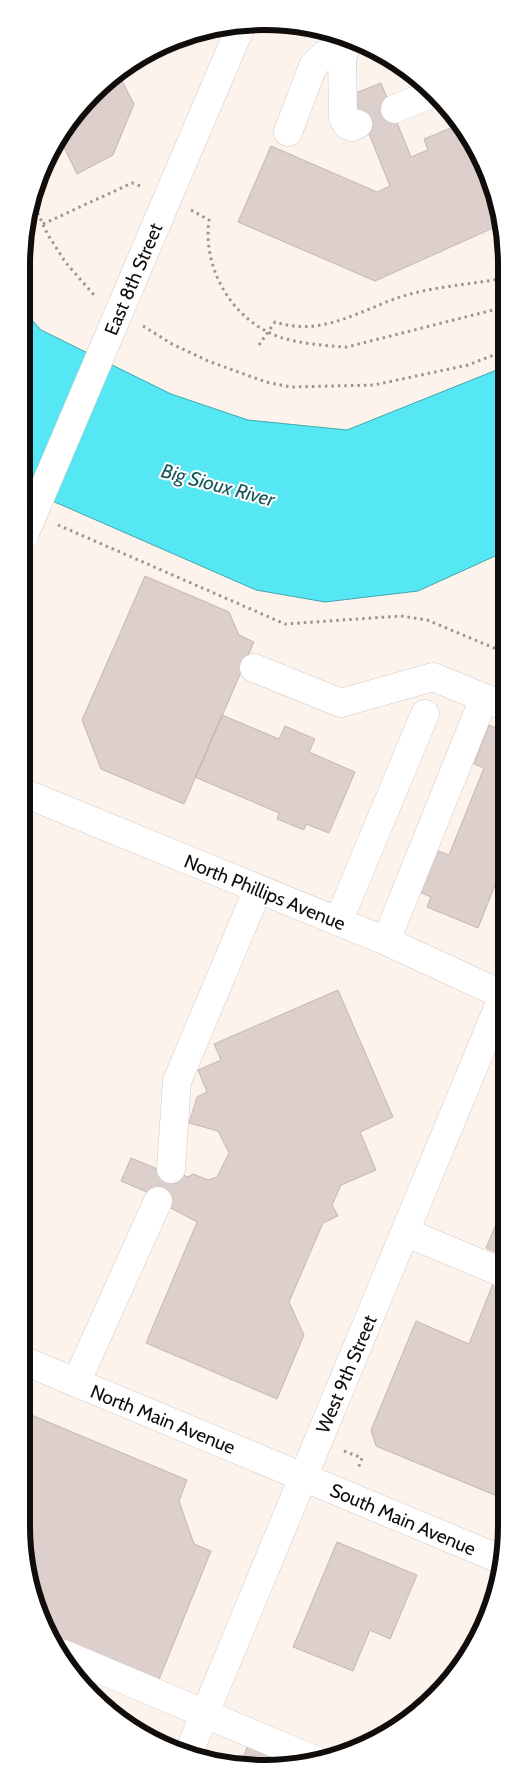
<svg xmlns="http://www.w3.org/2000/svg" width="528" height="1790" viewBox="0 0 528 1790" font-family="Cabin,sans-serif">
  <rect width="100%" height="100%" fill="#fdf3ed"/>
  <!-- water -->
  <path fill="#55e8f4" stroke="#41a6ae" d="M26 313 41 330 171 394 248 420 347 430 504 367V552L418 591 325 602 256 590 25 489Z"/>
  <!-- building -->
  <path fill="#ddcfcc" stroke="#c4b6b3" d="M118 73 134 104 113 155 77 174 59 137 62 129Z
    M381 83 411 157 428 150 424 139 453 127 450 119 455 117 482 157 502 224 375 281 238 222 271 146 377 192 390 186 353 94Z
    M145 576 229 612 239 635 254 642 184 804 101 769 82 720Z
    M222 715 279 739 285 726 315 739 309 752 355 772 329 833 306 824 304 830 277 819 279 813 195 777Z
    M501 724 504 725 503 865 478 928 427 907 431 897 419 892 436 850 449 855 484 768 474 764 489 725 499 729Z
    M338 990 393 1117 360 1132 376 1170 341 1185 332 1205 338 1216 323 1223 289 1302 304 1335 277 1399 146 1343 197 1222 154 1199 149 1193 121 1181 131 1158 160 1170 167 1168 188 1177 193 1174 208 1180 217 1177 229 1153 218 1131 189 1123 197 1097 207 1092 198 1070 221 1060 214 1044Z
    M503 1208V1255L486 1248Z
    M494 1281 503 1285 502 1498 376 1446 371 1430 416 1321 469 1344Z
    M22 1411 187 1480 179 1501 194 1544 211 1551 158 1682 52 1638 40 1619 21 1526Z
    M337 1542 417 1575 390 1639 370 1630 353 1671 293 1647Z
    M248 1745 293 1764 248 1768 240 1766Z"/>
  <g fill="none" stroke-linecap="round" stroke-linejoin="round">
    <!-- minor-tunnel -->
    <path stroke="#dad0cb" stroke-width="28" stroke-dasharray="28 14" stroke-linecap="butt" d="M358 124 395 109
      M158 1201 171 1169"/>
    <!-- minor casing -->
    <g stroke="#d6cac3" stroke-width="29">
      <path id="minor" d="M350 40 342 56 343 118 347 125 352 127 358 124
        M395 109 433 93
        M288 132 313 66 324 55 342 56
        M254 668 341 703 433 677 504 706
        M24 793 386 941 503 995
        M338 922 425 714
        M386 941 484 698
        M171 1169 177 1081 258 889
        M405 1232 503 1273
        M22 1360 502 1560
        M76 1383 158 1201
        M61 1653 317 1761
        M189 1752 503 996"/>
    </g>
    <!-- major casing -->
    <g stroke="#d6cac3" stroke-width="29">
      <path id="major" d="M159 218 241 26"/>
    </g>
    <!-- path -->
    <path stroke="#9d9591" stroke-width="3" stroke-dasharray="2.5 4" stroke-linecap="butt" d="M32 201 48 235 66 263 95 296
      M191 210 209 220C202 271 235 325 286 339 306 344 327 346 347 347L505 307
      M43 224 132 183 143 187
      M143 326 172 344 208 361 266 382 291 387 374 385 468 365 504 351
      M259 345 275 322C326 338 363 307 410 294 441 286 473 284 505 278
      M58 525 285 624 401 616 427 620 504 652
      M344 1451 362 1458 358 1469"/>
    <!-- minor -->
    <use href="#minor" stroke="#fff" stroke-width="28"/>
    <!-- major -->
    <use href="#major" stroke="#fff" stroke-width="28"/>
    <!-- major-bridge casing -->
    <g stroke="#d6cac3" stroke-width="29" stroke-linecap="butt">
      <path id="major-bridge" d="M25 533 159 218"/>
    </g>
    <!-- major-bridge -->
    <use href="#major-bridge" stroke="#fff" stroke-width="28"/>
  </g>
  <g text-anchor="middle" stroke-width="4" stroke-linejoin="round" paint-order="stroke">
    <!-- street labels -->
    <g font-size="19" fill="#110d0b" stroke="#fff">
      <text transform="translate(133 279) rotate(-67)" y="7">East 8th Street</text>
      <text transform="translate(265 892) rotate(22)" y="7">North Phillips Avenue</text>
      <text transform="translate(346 1374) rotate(-67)" y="7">West 9th Street</text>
      <text transform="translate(163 1419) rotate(22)" y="7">North Main Avenue</text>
      <text transform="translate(403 1519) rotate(23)" y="7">South Main Avenue</text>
    </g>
    <!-- water labels -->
    <g font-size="20" font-style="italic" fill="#19575c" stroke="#fff">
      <text transform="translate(218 485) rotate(15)" y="7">Big Sioux River</text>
    </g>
  </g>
  <!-- crop -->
  <path d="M0 0H528V1790H0ZM264 30H264A234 234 0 0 1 498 264V1526A234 234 0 0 1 264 1760H264A234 234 0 0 1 30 1526V264A234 234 0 0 1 264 30Z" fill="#fff" fill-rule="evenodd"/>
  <path fill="none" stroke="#110d0b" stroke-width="6" d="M264 30H264A234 234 0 0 1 498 264V1526A234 234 0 0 1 264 1760H264A234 234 0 0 1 30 1526V264A234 234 0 0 1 264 30Z"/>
</svg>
